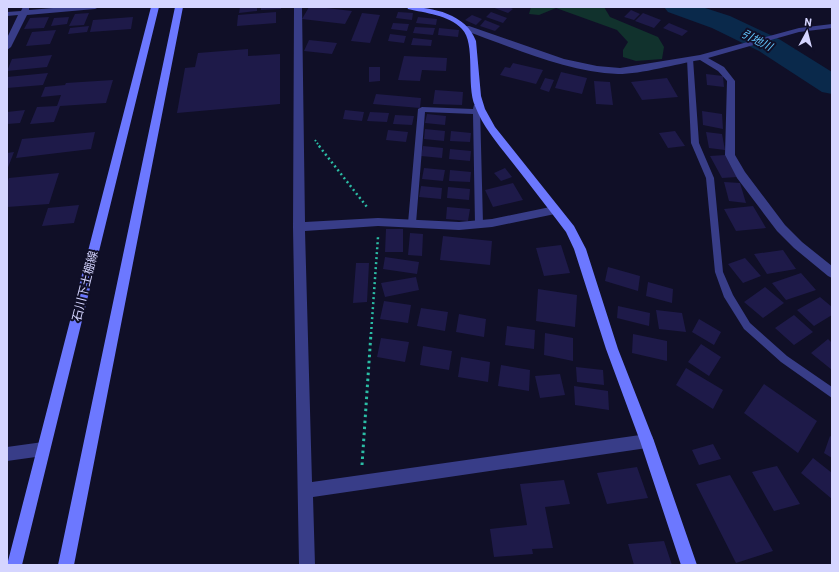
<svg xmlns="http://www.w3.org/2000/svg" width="839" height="572" viewBox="0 0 839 572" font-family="Barlow,'Noto Sans JP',sans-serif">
  <rect width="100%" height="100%" fill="#100f27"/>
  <!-- green -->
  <path fill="#11322d" d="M531 7H604L610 17 658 37 664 47 662 59 636 61 623 57V50L628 42 617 30 556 8 539 15 529 14Z"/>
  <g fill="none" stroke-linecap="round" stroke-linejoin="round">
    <!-- river -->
    <path fill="#0a294b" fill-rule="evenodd" d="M664 7H702L730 16 779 39 832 72V94L822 92 759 51 712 28 668 12Z"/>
  </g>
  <!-- building -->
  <path fill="#1e1a49" d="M240 7H257V11L239 13Z
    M261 7H281V9L261 10Z
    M309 7H318L352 11 345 24 302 19Z
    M492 7H509L513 9 508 13Z
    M631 10 640 14 634 20 624 17Z
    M276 12V23L237 26 238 15Z
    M398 12 413 13 412 20 396 18Z
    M491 12 507 18 503 23 486 17Z
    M89 13 84 25 69 26 75 14Z
    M362 13 380 15 370 43 351 41Z
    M643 13 661 20 654 28 635 21Z
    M472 15 482 19 476 25 465 20Z
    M49 17 44 28 24 29 30 18Z
    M69 17 67 24 51 26 54 18Z
    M133 17 131 29 90 32 93 20Z
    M418 17 437 19 436 25 416 23Z
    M485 20 500 26 495 31 480 26Z
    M393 23 409 24 407 31 391 29Z
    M669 23 688 31 682 36 663 28Z
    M89 26 87 32 68 34 70 28Z
    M415 27 435 28 433 35 413 33Z
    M439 28 459 30 458 37 438 35Z
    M56 30 50 44 26 46 32 32Z
    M390 34 406 36 404 43 388 41Z
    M413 38 432 40 431 46 411 45Z
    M309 40 337 43 332 54 304 51Z
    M248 49V56L280 54V104L177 113 185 68 195 67 198 53Z
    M52 55 47 67 7 71 12 59Z
    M404 56 447 58 446 71 422 70 420 81 398 80Z
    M513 63 543 70 536 84 500 75 505 67 510 68Z
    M369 67H380V81L369 82Z
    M561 72 587 78 582 94 555 88Z
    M48 73 43 85 7 88V77Z
    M706 74 723 76 724 87 707 85Z
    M545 78 554 80 549 92 540 89Z
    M667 78 678 97 642 100 631 82Z
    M113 80 106 103 60 106 54 122 30 124 37 107 57 106 61 95 41 97 45 87 65 85 66 83Z
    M594 81 610 82 613 105 596 104Z
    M435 90 463 92 462 105 433 104Z
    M376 94 421 98 420 108 373 104Z
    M25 110 20 123 7 124V112Z
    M345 110 364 112 362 121 343 119Z
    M702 111 722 114 723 129 703 125Z
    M370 112 389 113 387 122 367 121Z
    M427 114 446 116 445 125 425 123Z
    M395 115 414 116 412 125 393 124Z
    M425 129 445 131 444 141 424 139Z
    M388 130 408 132 406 142 386 140Z
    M451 131 471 133 470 142 450 141Z
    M675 131 685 146 668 148 659 133Z
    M95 132 91 149 16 158 22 139Z
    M706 132 722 134 725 150 709 148Z
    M423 146 443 148 442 158 421 156Z
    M450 149 471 151 470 161 449 159Z
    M14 152 7 170V153Z
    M725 155 737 177 722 178 710 156Z
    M424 168 445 170 443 181 422 179Z
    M505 168 512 177 501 181 494 173Z
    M450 170 471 172 470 182 449 181Z
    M59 173 49 204 7 207V183L9 178Z
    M724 182 740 183 746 203 729 201Z
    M513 183 523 200 493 207 485 190Z
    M421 186 442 188 441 199 419 197Z
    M448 187 470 189 469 200 447 198Z
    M79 205 74 223 42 226 48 208Z
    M753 206 766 228 736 231 724 209Z
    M447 207 470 209 468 221 446 219Z
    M386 229H403V252H385Z
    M410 233 423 234 422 256 408 255Z
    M443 236 492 241 490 265 440 260Z
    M561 245 570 273 544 276 536 248Z
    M783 250 796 269 767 274 754 254Z
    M385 257 419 262 417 274 383 269Z
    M745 258 761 276 743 283 728 264Z
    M356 263H369L367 302 353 303Z
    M608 267 640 276 638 291 605 281Z
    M801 273 816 290 786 300 772 283Z
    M416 277 419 290 385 297 381 283Z
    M648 282 673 289 672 303 646 296Z
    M765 287 784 303 763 318 744 302Z
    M538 289 577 295 575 327 536 321Z
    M820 297 832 307V315L814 326 797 310Z
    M384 301 411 305 408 323 380 319Z
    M618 306 650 313 649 326 617 318Z
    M421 308 448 312 445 331 417 326Z
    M656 310 682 313 686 332 659 329Z
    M459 314 486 319 484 337 456 332Z
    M794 315 813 332 794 345 775 328Z
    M699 319 721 332 714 345 692 332Z
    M507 326 535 330 534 349 505 345Z
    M545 333 573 338V361L544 355Z
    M633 334 667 341V361L632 353Z
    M381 338 409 342 405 362 377 357Z
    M828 339 832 343V370L811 353Z
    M701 344 721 357 709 376 688 362Z
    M423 346 452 351 449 370 420 365Z
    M461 357 490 362 488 382 458 377Z
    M501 365 530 370 529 391 498 386Z
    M576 367 603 370 604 385 577 382Z
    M686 368 723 390 713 409 676 385Z
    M560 374 565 395 540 398 535 376Z
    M764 384 817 421 798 453 744 413Z
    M574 386 608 391 609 410 575 405Z
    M830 436 832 437V458L824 453Z
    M713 444 721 459 699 465 692 450Z
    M813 458 832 473V499L801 473Z
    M777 466 800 504 774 511 752 472Z
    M637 467 648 498 607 504 597 473Z
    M730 475 773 551 736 563 696 484Z
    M564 480 570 504 545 507 553 548 532 549 533 554 494 557 490 529 527 525 520 484Z
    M664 541 672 565H634L628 544Z"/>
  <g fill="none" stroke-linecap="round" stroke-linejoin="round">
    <!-- path-far2 -->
    <path stroke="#2bbda5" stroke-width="2" stroke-dasharray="1.5 2" stroke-linecap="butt" d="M315 140 320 147"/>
    <!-- path-far1 -->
    <path stroke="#2bbda5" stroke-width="2.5" stroke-dasharray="2 3" stroke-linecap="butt" d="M319 146 367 207
      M371 334 378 237"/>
    <!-- path -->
    <path stroke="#2bbda5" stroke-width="3" stroke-dasharray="2.5 3.5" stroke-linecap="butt" d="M362 465 371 333"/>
    <!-- lane -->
    <path fill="#383d88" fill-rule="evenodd" d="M690 57 693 59 699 143 714 178 723 272 733 295 750 323 787 356 832 387V398L781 362 744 329 724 297 715 272 706 178 691 143 687 59Z
      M474 105H476L480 107 483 224 482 226 479 227 475 224 473 114 425 112 416 223 415 225H409L408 223 418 109 422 107 473 109Z"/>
    <!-- street -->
    <path fill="#383d88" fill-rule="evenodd" d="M23 7H29V10L65 7H99L95 9 27 15 11 47 7 50V38L18 15 7 16V12L21 11Z
      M294 7H302L305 222 378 218 459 222 492 219 555 206 559 207 560 210 559 213 555 214 492 227 459 230 378 226 305 231 312 482 647 434 652 436 654 441 652 446 647 448 313 497 315 565H299L293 227Z
      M832 24V28L799 32 708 58 724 67 735 81V155L745 172 785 225 802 242 832 266V278L828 276 794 248 777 231 737 178 725 155 727 81 718 71 700 60C676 64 642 74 618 74 566 72 512 47 463 30L462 28 466 26H469L564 59 597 66 620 68 700 55 799 28Z
      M43 442 48 444 50 449 48 454 43 456 7 461V447Z"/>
    <!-- secondary -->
    <path fill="#6c78ff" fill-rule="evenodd" d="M151 7H159L22 565H7Z
      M175 7H183L74 565H58Z
      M407 7C433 7 466 14 476 41L481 96 485 109 495 127 574 226 586 249 618 349 654 441 697 565H681L640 441 606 349 574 249 566 232C548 208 530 185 512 162 498 144 483 127 475 106 466 85 476 43 462 29 449 15 425 13 408 9Z"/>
  </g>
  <g text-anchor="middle" stroke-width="4" stroke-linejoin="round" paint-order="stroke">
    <!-- far-water labels -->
    <g font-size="11" font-style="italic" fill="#63c7ff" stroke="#100f27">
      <text transform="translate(757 40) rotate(27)" y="4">引地川</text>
    </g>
    <!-- street labels -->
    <g font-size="12" fill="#d5d5ff" stroke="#100f27">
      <text transform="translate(85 286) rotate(-76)" y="4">石川下土棚線</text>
    </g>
  </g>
  <!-- border -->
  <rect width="839" height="572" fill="none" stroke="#d5d5ff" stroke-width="16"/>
  <!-- north arrow -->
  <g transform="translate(807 32) rotate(7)" stroke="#100f27" stroke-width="3" paint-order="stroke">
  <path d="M0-3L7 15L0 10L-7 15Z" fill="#d5d5ff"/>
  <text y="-6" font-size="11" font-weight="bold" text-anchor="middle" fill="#d5d5ff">N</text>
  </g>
</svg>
